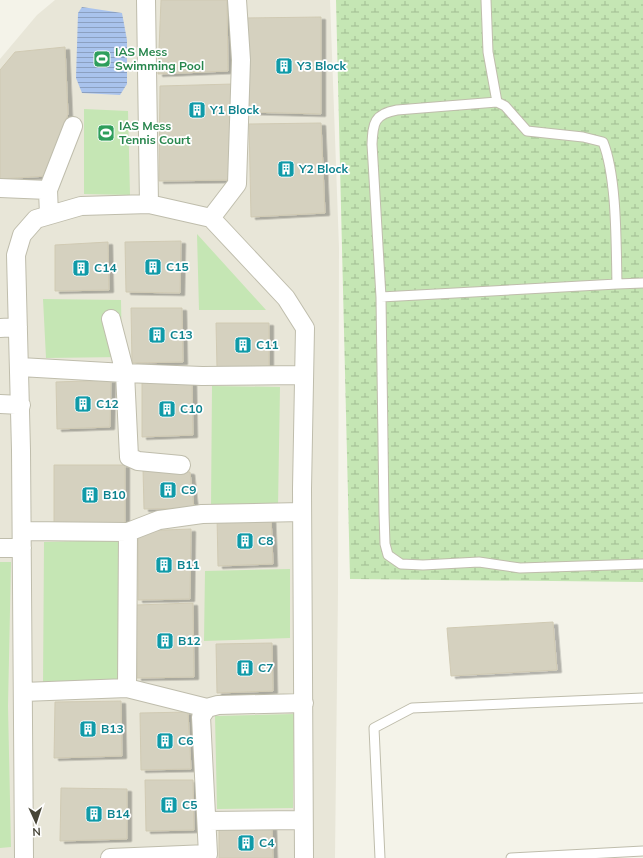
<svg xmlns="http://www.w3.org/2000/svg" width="643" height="858" viewBox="0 0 643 858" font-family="Mulish,sans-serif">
  <defs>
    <pattern id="wetland-marsh" width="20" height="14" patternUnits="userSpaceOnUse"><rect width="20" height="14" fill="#c5e6b4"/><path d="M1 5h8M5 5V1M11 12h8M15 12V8" fill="none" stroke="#a2bc93"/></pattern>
    <pattern id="water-rules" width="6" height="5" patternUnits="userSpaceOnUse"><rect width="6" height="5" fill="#a9c3ed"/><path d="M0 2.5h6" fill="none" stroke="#8ba0c1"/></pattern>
    <filter id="shadow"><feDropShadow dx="4.5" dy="2.5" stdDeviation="0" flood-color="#0004"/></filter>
  </defs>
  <rect width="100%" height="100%" fill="#f4f3e9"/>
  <!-- residential -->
  <path fill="#e8e6d8" d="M55 0H330L339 248 338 592 335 858H0V59L37 15Z"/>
  <!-- green -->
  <path fill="#c5e6b4" d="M84 109 128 111 130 195 84 194Z
    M197 234 266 310H199Z
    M43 299 121 300 122 357 46 358Z
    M212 386 280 387 278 507H211Z
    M121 540 123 682 43 686 44 542Z
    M0 562H11L8 706 11 847 0 848Z
    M290 569V638L204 641 205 571Z
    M294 714 293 808 217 809 215 716Z"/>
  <!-- wetland -->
  <path fill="url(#wetland-marsh)" d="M336 0H643V582L350 579Z"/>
  <!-- water -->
  <path fill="url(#water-rules)" d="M82 7 122 13 127 40V84L120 95 82 93 76 78 78 13Z"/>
  <!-- building -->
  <path fill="#d5d1bf" stroke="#d0cab3" filter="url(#shadow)" d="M161 0H227L228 71 158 74Z
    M321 17V114L247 112 245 18Z
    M65 47 68 114 47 176 0 179V70L15 52Z
    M233 84V180L159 181 160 86Z
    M321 123 325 213 251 217 249 124Z
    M181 241 180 293 126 292 125 242Z
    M108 242 109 290 55 291V245Z
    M131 308H182L183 362 132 363Z
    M216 323H269V368H217Z
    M111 380 110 427 57 429 56 382Z
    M192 381 193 435 142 437V383Z
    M54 465H125V525H54Z
    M143 469 190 472 194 508 144 509Z
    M271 516 273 564 218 566 217 517Z
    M191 529 190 599 138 600V531Z
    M193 603 194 677 137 678 136 605Z
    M553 622 557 670 451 676 447 628Z
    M272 643 273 691 217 693 216 644Z
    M121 701 122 756 54 758 55 702Z
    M188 712 191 769 141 770 140 713Z
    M145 780H193L194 830 146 831Z
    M61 788 127 789V839L60 841Z
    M219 827H272L273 858H219Z"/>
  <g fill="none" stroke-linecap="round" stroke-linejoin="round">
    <!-- service casing -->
    <g stroke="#bfbdac" stroke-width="11">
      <path id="service" d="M486 0 488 52 497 102
        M643 283 617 284C616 244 617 177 603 142L583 137 527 131 505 106 497 102 397 110C374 114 373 123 372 144L381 297 384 513 385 544 388 555 401 564 423 565 479 562 520 568 643 564
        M381 297 617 284
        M380 858 374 728 412 708 643 698
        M511 858 643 851"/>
    </g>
    <!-- minor casing -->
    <g stroke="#bfbdac" stroke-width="20">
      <path id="minor" d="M0 188 48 190
        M149 204 211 218 286 298 305 328 302 489 304 858
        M49 215 48 190 73 126
        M211 218 237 184 241 60 237 0
        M111 319 125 373 202 376 304 375
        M0 328 18 327
        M20 367 125 373 129 457 138 461 181 465
        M0 404 21 405
        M22 531 128 532 127 688 23 692
        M128 532 159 520 202 514 302 512
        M0 548H22
        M127 688 207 708
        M207 821 303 820
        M24 858 21 450 16 255 22 235 36 219 81 206 149 204 146 0
        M110 858 208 854 201 717 207 708 218 705 304 703"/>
    </g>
    <!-- service -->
    <use href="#service" stroke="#fff" stroke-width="9"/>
    <!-- minor -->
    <use href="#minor" stroke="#fff" stroke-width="18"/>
  </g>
  <!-- icons -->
  <defs>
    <g id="stadium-square" transform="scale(0.9)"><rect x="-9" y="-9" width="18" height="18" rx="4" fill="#2e9e5b" stroke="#fff"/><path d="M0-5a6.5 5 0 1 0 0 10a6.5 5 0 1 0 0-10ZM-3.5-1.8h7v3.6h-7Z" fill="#fff"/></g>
    <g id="building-square" transform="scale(0.9)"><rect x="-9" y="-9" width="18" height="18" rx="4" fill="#0f9aa8" stroke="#fff"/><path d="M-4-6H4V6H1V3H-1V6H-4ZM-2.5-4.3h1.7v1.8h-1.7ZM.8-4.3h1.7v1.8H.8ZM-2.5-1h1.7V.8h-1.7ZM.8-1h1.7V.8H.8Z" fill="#fff"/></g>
  </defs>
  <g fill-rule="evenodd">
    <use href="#stadium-square" x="102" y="59"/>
    <use href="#building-square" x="284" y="66"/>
    <use href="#building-square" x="197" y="110"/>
    <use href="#stadium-square" x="106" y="133"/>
    <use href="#building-square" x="286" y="169"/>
    <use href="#building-square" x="153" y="267"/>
    <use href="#building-square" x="81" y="268"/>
    <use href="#building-square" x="157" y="335"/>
    <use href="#building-square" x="243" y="345"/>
    <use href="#building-square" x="83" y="404"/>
    <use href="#building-square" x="167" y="409"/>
    <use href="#building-square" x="168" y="490"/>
    <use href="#building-square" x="90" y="495"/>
    <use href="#building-square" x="245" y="541"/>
    <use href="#building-square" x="164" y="565"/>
    <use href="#building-square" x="165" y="641"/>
    <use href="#building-square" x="245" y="668"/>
    <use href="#building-square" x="88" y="729"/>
    <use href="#building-square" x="165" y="741"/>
    <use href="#building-square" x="169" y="805"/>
    <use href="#building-square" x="94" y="814"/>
    <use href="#building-square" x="246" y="843"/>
  </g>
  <g text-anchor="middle" stroke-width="3.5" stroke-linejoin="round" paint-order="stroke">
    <!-- leisure labels -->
    <g font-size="12" font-weight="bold" fill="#27864d" stroke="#fff" text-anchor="start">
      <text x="115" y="56">IAS Mess<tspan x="115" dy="14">Swimming Pool</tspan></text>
      <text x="119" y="130">IAS Mess<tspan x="119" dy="14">Tennis Court</tspan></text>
    </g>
    <!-- culture labels -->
    <g font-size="12" font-weight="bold" fill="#0d838f" stroke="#fff" text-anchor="start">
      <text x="297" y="70">Y3 Block</text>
      <text x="210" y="114">Y1 Block</text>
      <text x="299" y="173">Y2 Block</text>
      <text x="166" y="271">C15</text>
      <text x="94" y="272">C14</text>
      <text x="170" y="339">C13</text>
      <text x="256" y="349">C11</text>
      <text x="96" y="408">C12</text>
      <text x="180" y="413">C10</text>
      <text x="181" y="494">C9</text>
      <text x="103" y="499">B10</text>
      <text x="258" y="545">C8</text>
      <text x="177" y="569">B11</text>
      <text x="178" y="645">B12</text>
      <text x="258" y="672">C7</text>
      <text x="101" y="733">B13</text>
      <text x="178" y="745">C6</text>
      <text x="182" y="809">C5</text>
      <text x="107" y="818">B14</text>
      <text x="259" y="847">C4</text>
    </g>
  </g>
  <!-- north arrow -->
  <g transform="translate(36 822) rotate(177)" stroke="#ffffff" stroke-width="3" paint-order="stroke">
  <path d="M0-3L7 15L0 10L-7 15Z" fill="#474538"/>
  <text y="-6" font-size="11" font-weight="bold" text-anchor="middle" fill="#474538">N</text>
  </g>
</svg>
